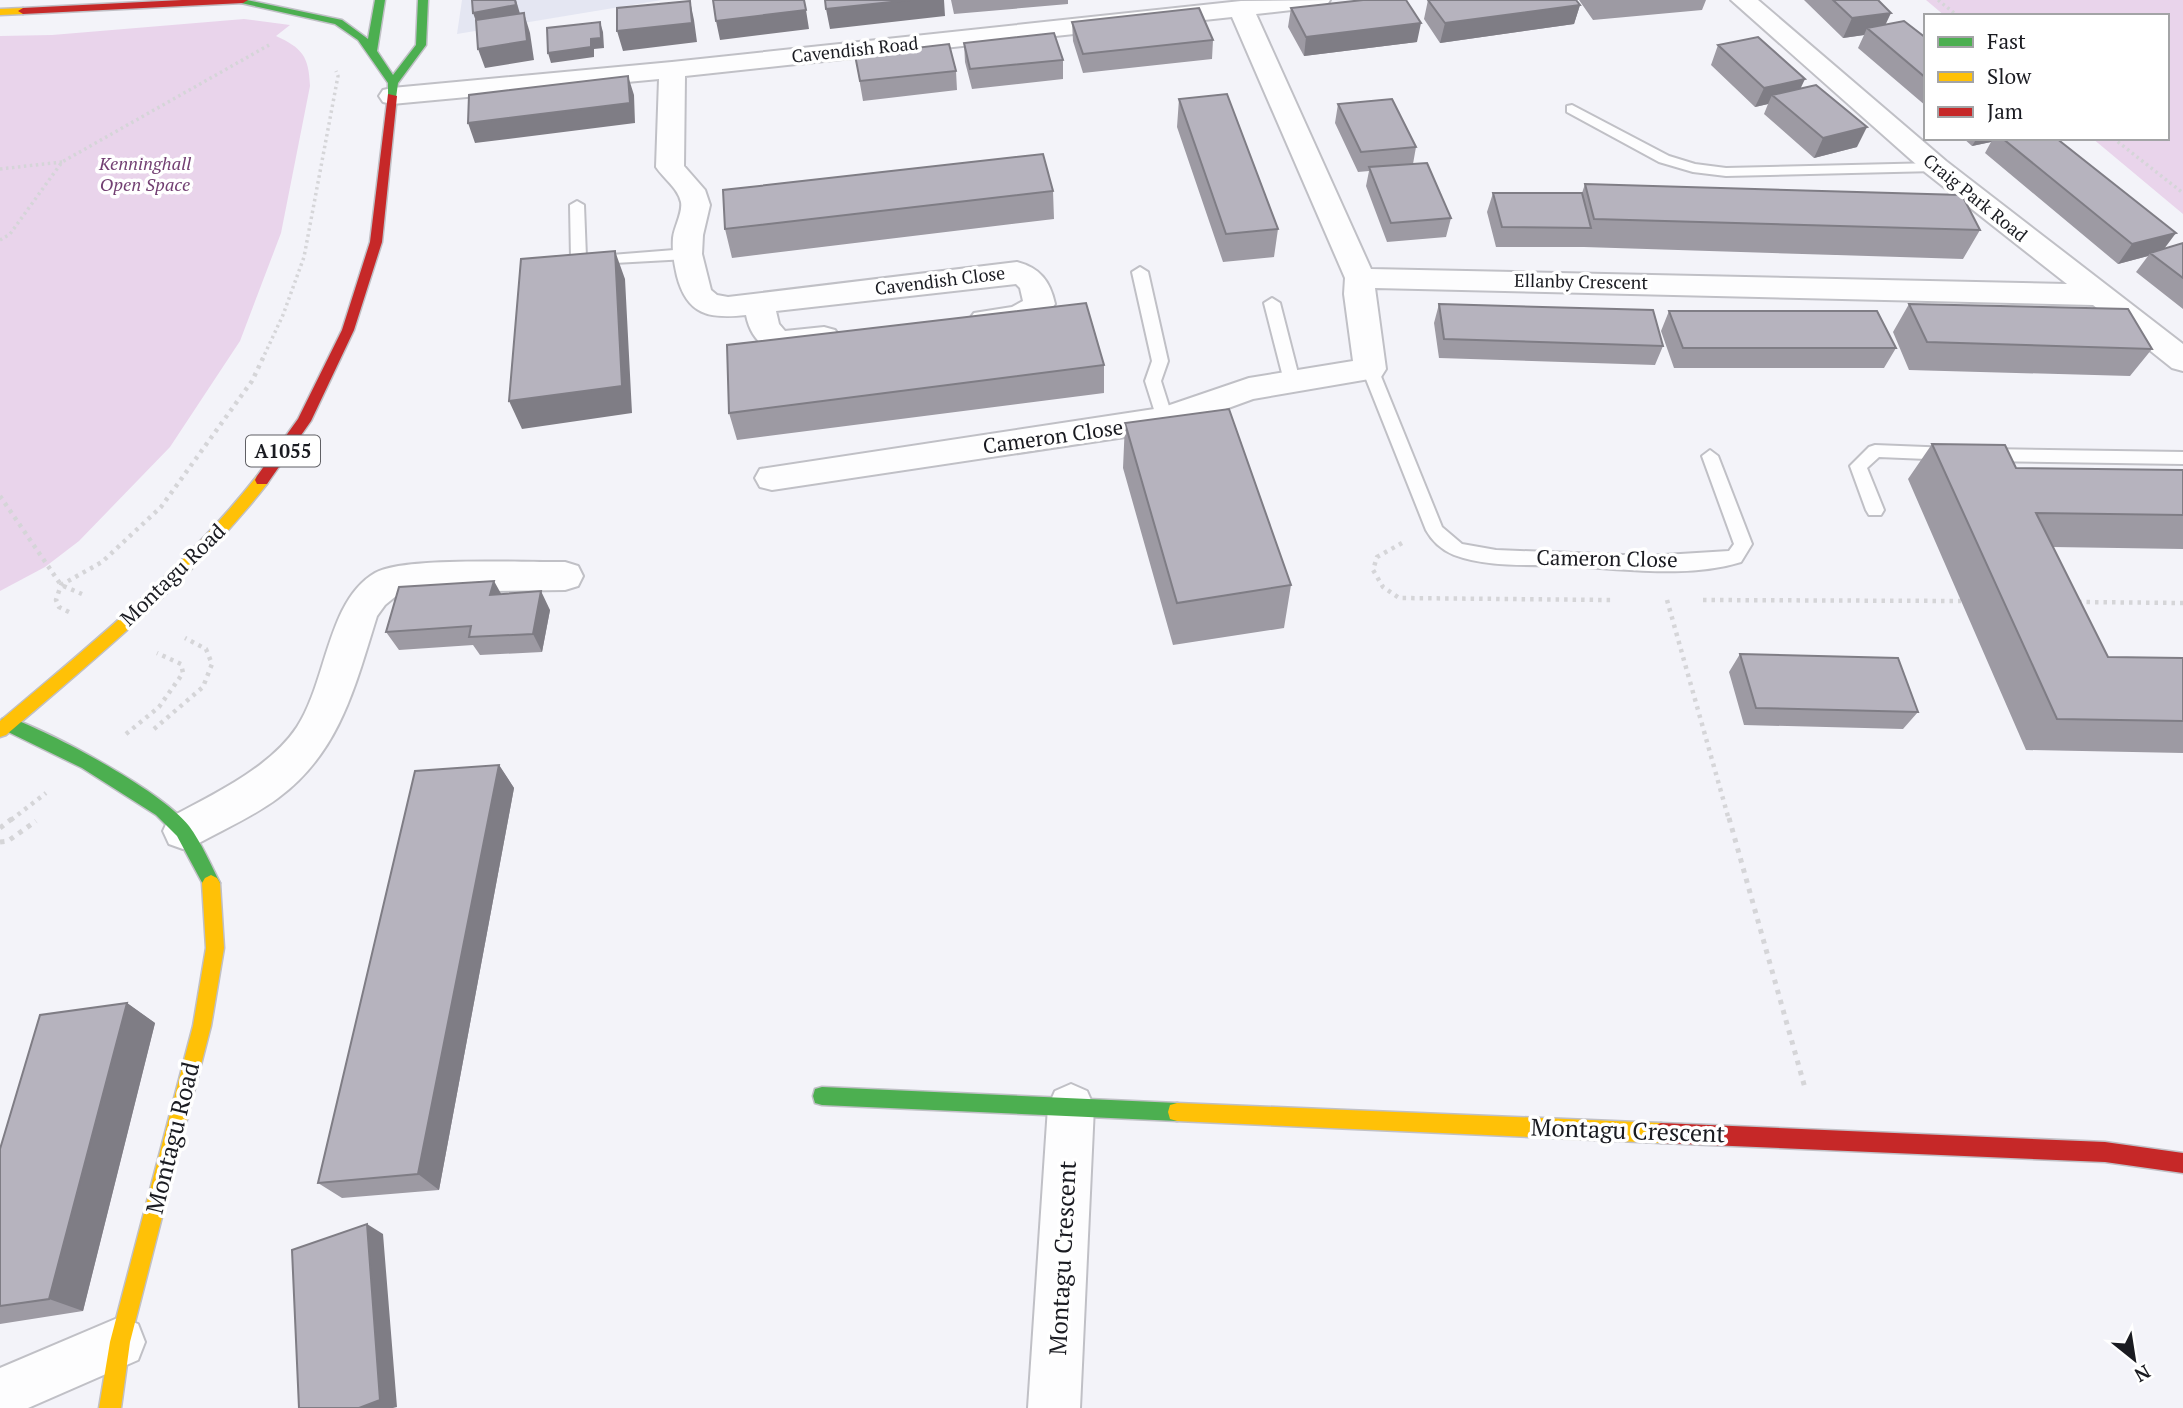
<svg xmlns="http://www.w3.org/2000/svg" width="2183" height="1408" viewBox="0 0 2183 1408" font-family="'PT Serif',serif">
  <rect width="100%" height="100%" fill="#f3f3f9"/>
  <!-- built -->
  <path fill="#e4e6f2" d="M462 0H662L457 34Z"/>
  <!-- green -->
  <path fill="#e9d4eb" d="M1926 0H2183V214L2092 138H2167V16H1945Z
    M244 19 290 25 276 36C302 48 309 56 310 86L281 233 240 341 170 447 79 541 45 567 0 591V36L52 35Z"/>
  <g fill="none" stroke-linecap="round" stroke-linejoin="round">
    <!-- lane casing -->
    <g stroke="#c0c0c6" stroke-width="4">
      <path id="lane" d="M1572 105 1669 156 1695 164 1726 168 1936 163 1943 167 1936 171 1726 176 1693 172 1659 162 1567 112V106Z
        M577 201 584 205 586 257 687 249 694 254 687 259 578 265 571 258 570 205Z
        M1140 267 1148 272 1168 361 1161 381 1173 419 1165 425 1157 419 1145 381 1152 361 1132 272Z
        M1272 298 1280 303 1300 381 1292 387 1284 381 1264 303Z
        M1370 364 1378 369 1442 527 1462 544 1496 550 1648 556 1729 551 1734 544 1702 456 1710 450 1718 456 1752 544 1741 562C1686 579 1622 568 1565 566 1529 564 1488 568 1454 555 1442 550 1432 541 1426 530L1362 369Z
        M1875 445 1951 448 1959 454 1951 460 1879 457 1867 468 1884 510 1881 515H1869L1866 510 1850 466 1869 447Z
        M1985 449 2183 452V464L1985 461 1977 455Z"/>
    </g>
    <!-- street casing -->
    <g stroke="#c0c0c6" stroke-width="4">
      <path id="street" d="M1330 0 1327 5 1318 7 1256 14 1371 269 2067 284 1926 173 1731 0H1758L1946 161 2183 344V371L2172 368 2093 305 1375 288 1386 369 1381 377 1253 399 1165 431 772 490 760 487 755 478 760 469 1161 408 1249 378 1353 361 1344 294 1345 278 1232 17 685 76 684 166 705 190 710 205 703 235 702 254 711 290 717 295 728 297 1017 262C1040 268 1050 281 1055 304 1041 327 999 334 974 327L969 320 974 313 1012 307 1023 301 1020 288 1016 284 776 311 779 324 785 331 824 327 835 330 840 337 835 344C798 355 756 363 746 315 709 319 687 315 677 276 674 263 672 252 673 238 674 227 683 213 681 202 678 188 664 179 656 167L659 79 392 104 383 102 379 96 383 90 392 88 672 62 1241 1Z
        M565 562 578 566 583 576 578 586 565 590 401 592 385 605 377 616C355 686 340 752 278 798 254 816 224 829 197 844L183 849 169 844 163 831 169 818C212 795 269 769 297 727 327 682 327 601 375 573 404 556 526 563 565 562Z
        M1071 1084 1087 1091 1094 1107 1080 1408H1028L1048 1107 1055 1091Z
        M120 1317 138 1324 145 1342 138 1360 28 1408H0V1368Z"/>
    </g>
    <!-- fast casing -->
    <g stroke="#c0c0c6" stroke-width="3">
      <path id="fast" d="M247 0 342 20 368 39 375 0H385L377 51 393 75 416 45 418 0H428L426 45 398 83 396 98H388V83L358 40 335 24 232 1Z
        M8 717C51 732 162 791 189 826 201 842 211 865 220 883L217 888 211 891 205 888 177 836 156 815 82 768 2 729 0 724 2 719Z
        M822 1087 1177 1103 1184 1105 1186 1112 1184 1119 1177 1121 822 1105 815 1103 813 1096 815 1089Z"/>
    </g>
    <!-- slow casing -->
    <g stroke="#c0c0c6" stroke-width="3">
      <path id="slow" d="M0 9 23 8 28 11 23 14 0 15Z
        M262 475 267 476 269 480 267 484C192 580 98 656 6 735L0 737V721C91 644 183 570 257 476Z
        M211 875 217 878 220 883 224 948 211 1026 130 1342 121 1408H99L110 1342 193 1026 206 948 202 883 205 878Z
        M1177 1103 1661 1123 1668 1126 1671 1133 1668 1140 1661 1143 1177 1121 1170 1119 1168 1112 1170 1105Z"/>
    </g>
    <!-- jam casing -->
    <g stroke="#c0c0c6" stroke-width="3">
      <path id="jam" d="M182 0H248L243 3 23 14 18 11 23 8Z
        M388 94 397 96 382 242 354 330 311 421 267 484H257L255 480 257 476 298 419 342 330 370 242Z
        M1661 1123 2105 1142 2183 1153V1173L2105 1162 1661 1143 1654 1140 1651 1133 1654 1126Z"/>
    </g>
    <!-- path-far2 -->
    <path stroke="#d5d5d8" stroke-width="3.5" stroke-dasharray="2.5 3.5" stroke-linecap="butt" d="M1938 0 1958 16
      M2113 138 2183 193
      M0 169 62 162
      M0 240 10 234 62 162 269 45
      M262 360 283 315 304 257 338 76 336 71"/>
    <!-- path-far1 -->
    <path stroke="#d5d5d8" stroke-width="4.5" stroke-dasharray="3.5 5" stroke-linecap="butt" d="M0 496 61 585 82 594
      M1402 543 1377 557 1373 570 1383 587 1399 598 1611 600
      M1667 600 1729 820
      M1703 600 1961 601
      M2078 602 2183 603
      M69 612 59 607 56 600 61 585 102 562 161 507 252 381 263 358
      M154 729 203 687 212 664 206 649 185 638
      M126 734 159 707 183 673 181 664 157 653
      M11 820 46 793"/>
    <!-- path -->
    <path stroke="#d5d5d8" stroke-width="5" stroke-dasharray="4.5 6" stroke-linecap="butt" d="M1729 818 1805 1088
      M0 828 13 818
      M0 842 8 841 36 821"/>
    <!-- lane -->
    <use href="#lane" fill="#fdfdfe" fill-rule="evenodd"/>
    <!-- street -->
    <use href="#street" fill="#fdfdfe" fill-rule="evenodd"/>
    <!-- fast -->
    <use href="#fast" fill="#4caf50" fill-rule="evenodd"/>
    <!-- slow -->
    <use href="#slow" fill="#ffc107" fill-rule="evenodd"/>
    <!-- jam -->
    <use href="#jam" fill="#c62828" fill-rule="evenodd"/>
  </g>
  <!-- wall -->
  <path fill="#9d9aa3" d="M951 0H1068V4L954 14Z
    M1428 0 1580 5 1574 24 1440 43 1424 19Z
    M1579 0H1706L1702 10 1593 20Z
    M1804 0H1878L1886 25 1926 38V106L1858 48 1864 35 1843 38Z
    M1291 8 1417 42 1304 56 1288 27Z
    M1072 22 1213 40 1212 59 1083 73 1073 41Z
    M964 43 1063 60V79L972 89 965 62Z
    M1718 45 1801 88 1857 147 1814 158 1764 114 1768 104 1755 107 1711 65Z
    M855 55 956 71 957 90 863 101Z
    M1179 99 1278 229 1274 257 1223 262 1177 127Z
    M1338 104 1416 147 1413 164 1451 218 1446 237 1387 242 1366 186 1369 171 1358 172 1335 123Z
    M1963 138H2056L2165 248 2183 243V309L2136 272 2148 256 2118 264 1985 153 1991 142 1972 146Z
    M1585 184 1980 230 1963 259 1584 247H1496L1487 212 1493 193H1582Z
    M1053 191 1054 219 732 258 725 229Z
    M1439 304 1663 346 1655 365 1439 358 1434 323Z
    M1909 304 2152 349 2130 376 1909 370 1893 332Z
    M1669 311 1896 348 1884 368H1674L1661 331Z
    M1104 365V393L737 440 729 413Z
    M1125 423 1291 585 1284 628 1173 645 1123 468Z
    M1932 444 2016 468 2183 470V549L2053 547 2108 657 2183 658V753L2026 750 1908 479Z
    M501 594 550 610 542 652 480 655 473 645 399 650 386 632Z
    M1740 654 1918 712 1903 729 1744 725 1729 672Z
    M499 765 514 788 439 1190 342 1198 318 1183Z
    M127 1003 155 1023 83 1311 0 1324V1149Z"/>
  <!-- shaded-wall -->
  <path fill="#7f7d85" d="M516 0 523 24 480 32 473 13Z
    M910 0H944L945 16 830 29 826 9Z
    M690 1 694 20 697 42 623 51 617 31Z
    M1580 5 1574 24 1440 43 1445 23Z
    M806 10 809 29 720 40 716 21Z
    M524 13 530 33 534 60 485 68 478 49Z
    M1891 13 1882 32 1867 28 1864 35 1843 38 1852 18Z
    M600 22 603 32 604 48 594 49V57L551 63 548 53Z
    M1421 23 1417 42 1304 56 1306 37Z
    M628 76 634 95 635 123 475 143 468 123Z
    M1805 79 1796 98 1772 95 1768 104 1755 107 1764 88Z
    M1867 127 1857 147 1814 158 1823 138Z
    M1977 138H1993L1991 142 1972 146Z
    M2176 233 2161 253H2150L2148 256 2118 264 2132 244Z
    M615 251 625 279 632 413 522 429 509 401Z
    M494 581 504 599 490 595Z
    M541 591 550 610 542 652 533 634Z
    M499 765 514 788 439 1190 418 1174Z
    M127 1003 155 1023 83 1311 49 1299Z
    M367 1224 383 1234 397 1407 393 1408H359Z"/>
  <!-- building -->
  <path fill="#b6b3be" stroke="#7f7d85" stroke-width="2" d="M472 0H515L516 5 473 13Z
    M713 0H804L806 10 716 21Z
    M825 0H910L826 9Z
    M1363 0H1406L1421 23 1306 37 1291 8Z
    M1428 0H1576L1580 5 1445 23Z
    M1833 0H1878L1891 13 1852 18Z
    M690 1 692 23 617 31V8Z
    M1199 8 1213 40 1083 54 1072 22Z
    M524 13 527 41 478 49 476 20Z
    M1904 21 1926 38V78L1867 28Z
    M600 22 601 38 591 39V47L548 53 547 28Z
    M1054 33 1063 60 970 69 964 43Z
    M1758 37 1805 79 1764 88 1718 45Z
    M949 44 956 71 860 81 855 55Z
    M628 76 630 103 468 123 469 95Z
    M1816 85 1867 127 1823 138 1772 95Z
    M1227 94 1278 229 1226 234 1179 99Z
    M1392 99 1416 147 1361 152 1338 104Z
    M2002 138H2056L2176 233 2132 244Z
    M1043 154 1053 191 725 229 723 190Z
    M1427 163 1451 218 1391 223 1369 167Z
    M1585 184 1962 195 1980 230 1594 219Z
    M1493 193H1582L1591 228 1502 227Z
    M2183 243V278L2150 253Z
    M615 251 622 386 509 401 521 259Z
    M1086 303 1104 365 729 413 727 345Z
    M1439 304 1653 310 1663 346 1444 339Z
    M1909 304 2128 309 2152 349 1927 342Z
    M1669 311H1877L1896 348H1683Z
    M1229 409 1291 585 1177 603 1125 423Z
    M1932 444 2005 445 2016 468 2183 470V515L2036 513 2108 657 2183 658V721L2057 719Z
    M494 581 490 595 541 591 533 634 469 637 471 626 386 632 399 587Z
    M1740 654 1898 658 1918 712 1756 708Z
    M499 765 418 1174 318 1183 415 771Z
    M127 1003 49 1299 0 1306V1149L40 1015Z
    M367 1224 380 1400 359 1408H299L292 1250Z"/>
  <g text-anchor="middle" stroke-width="7" stroke-linejoin="round" paint-order="stroke">
    <!-- far-street labels -->
    <g font-size="18" fill="#1a1b21" stroke="#fff">
      <text transform="translate(855 50) rotate(-6)" y="6">Cavendish Road</text>
      <text transform="translate(1975 198) rotate(39)" y="6">Craig Park Road</text>
      <text transform="translate(940 281) rotate(-7)" y="6">Cavendish Close</text>
      <text transform="translate(1581 282) rotate(1)" y="6">Ellanby Crescent</text>
    </g>
    <!-- far-park labels -->
    <g font-size="18" font-style="italic" fill="#723f72" stroke="#fff">
      <text x="145" y="170">Kenninghall<tspan x="145" dy="21">Open Space</tspan></text>
    </g>
    <!-- shield labels -->
    <rect fill="#fff" stroke="#5f5f64" stroke-width="2" x="246" y="435.5" width="74" height="31" rx="5"/>
    <g font-size="19" font-weight="bold" fill="#1a1b21">
      <text x="283" y="458">A1055</text>
    </g>
    <!-- street labels -->
    <g font-size="21" fill="#1a1b21" stroke="#fff">
      <text transform="translate(1053 437) rotate(-8)" y="7">Cameron Close</text>
      <text transform="translate(1607 559) rotate(1)" y="7">Cameron Close</text>
      <text transform="translate(173 575) rotate(-44)" y="7">Montagu Road</text>
    </g>
    <!-- near-street labels -->
    <g font-size="24" fill="#1a1b21" stroke="#fff">
      <text transform="translate(1628 1131) rotate(2)" y="8">Montagu Crescent</text>
      <text transform="translate(173 1138) rotate(-76)" y="8">Montagu Road</text>
      <text transform="translate(1063 1258) rotate(-87)" y="8">Montagu Crescent</text>
    </g>
  </g>
  <!-- legend -->
  <rect x="1924" y="14" width="245" height="126" fill="#ffffff" stroke="#a3a4a6" stroke-width="2"/>
  <rect x="1938" y="37" width="35" height="10" fill="#4caf50" stroke="#a3a4a6" stroke-width="2"/>
  <text x="1987" y="49" font-size="21" fill="#1a1b21">Fast</text>
  <rect x="1938" y="72" width="35" height="10" fill="#ffc107" stroke="#a3a4a6" stroke-width="2"/>
  <text x="1987" y="84" font-size="21" fill="#1a1b21">Slow</text>
  <rect x="1938" y="107" width="35" height="10" fill="#c62828" stroke="#a3a4a6" stroke-width="2"/>
  <text x="1987" y="119" font-size="21" fill="#1a1b21">Jam</text>
  <!-- north arrow -->
  <g transform="translate(2134 1359) rotate(150)" stroke="#ffffff" stroke-width="5" paint-order="stroke">
  <path d="M0-5L12 26L0 18L-12 26Z" fill="#1a1b21"/>
  <text y="-10" font-size="19" font-weight="bold" text-anchor="middle" fill="#1a1b21">N</text>
  </g>
</svg>
